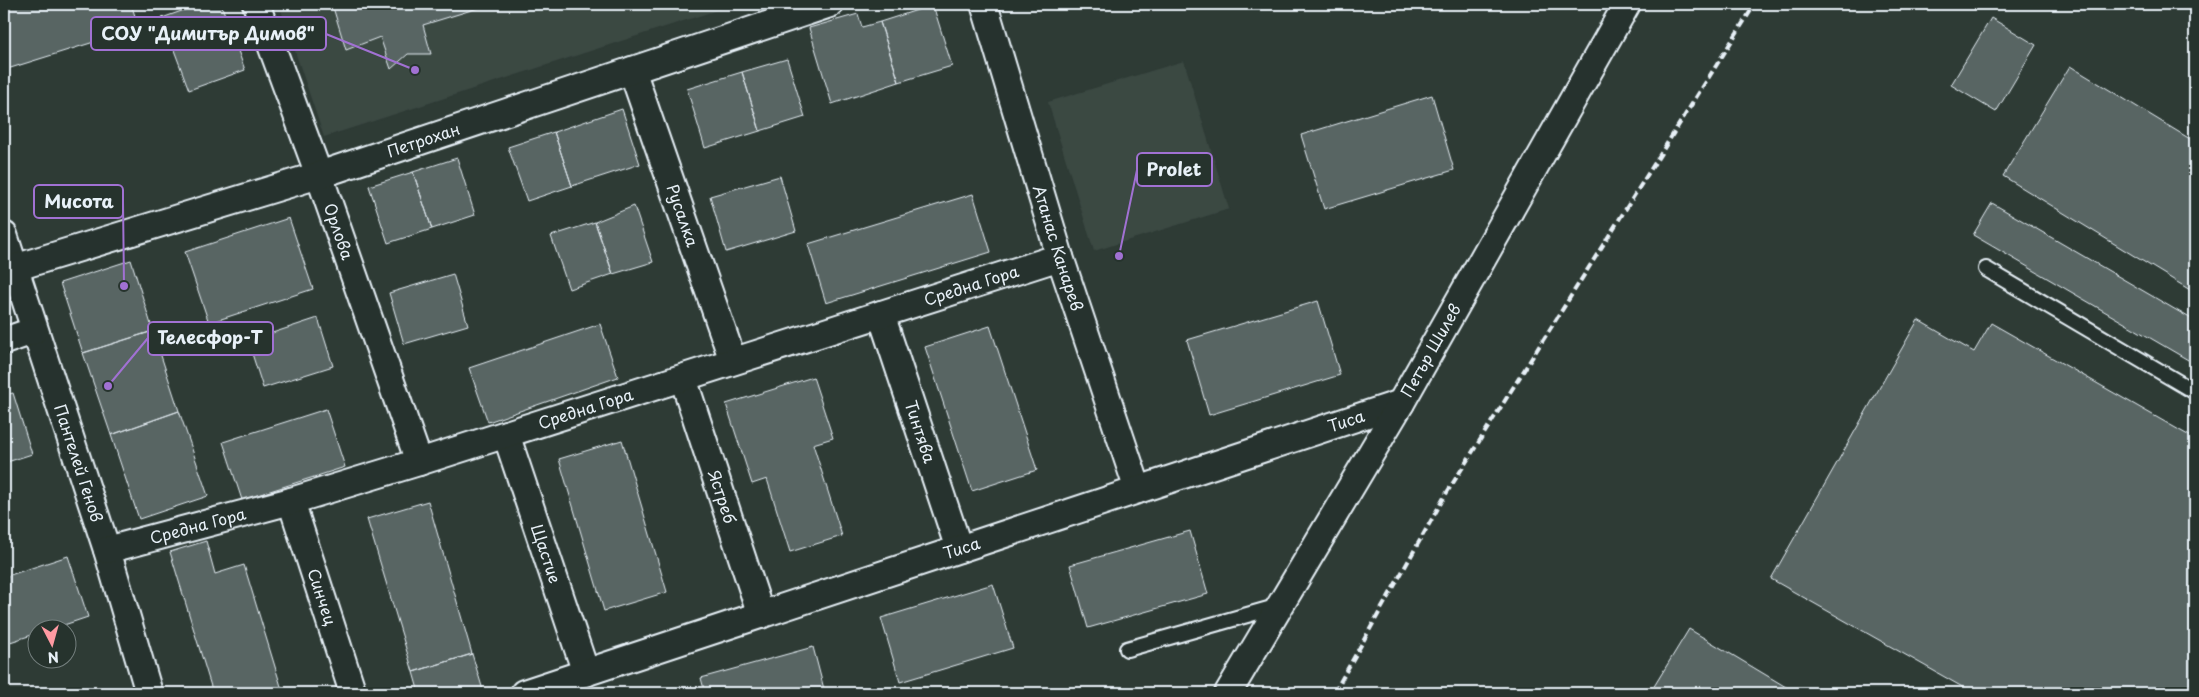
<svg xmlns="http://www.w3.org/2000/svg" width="2199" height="697" viewBox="0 0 2199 697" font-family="'Playpen Sans',sans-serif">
  <rect width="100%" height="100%" fill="#2e3b35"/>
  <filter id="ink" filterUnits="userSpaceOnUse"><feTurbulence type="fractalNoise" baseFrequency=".02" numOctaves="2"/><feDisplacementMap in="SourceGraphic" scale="10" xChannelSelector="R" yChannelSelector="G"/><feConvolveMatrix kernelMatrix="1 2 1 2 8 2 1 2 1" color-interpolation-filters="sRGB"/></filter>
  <g filter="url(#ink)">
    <!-- built -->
    <path fill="#3b4843" d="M279 4H736L324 137Z
      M1184 61 1229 209 1094 251 1048 102Z"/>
    <!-- building -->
    <path fill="#596563" stroke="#e8f1f8" d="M4 4H131L139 28 4 70Z
      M201 4H221L245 70 189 90 162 18Z
      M332 4H491L423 25 431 54H408L391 69 380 37 346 50Z
      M933 5 952 66 899 82 880 22Z
      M858 14 862 27 880 22 899 82 832 104 809 28Z
      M1991 18 2036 45 1996 112 1951 85Z
      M787 59 805 117 760 131 742 72Z
      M2070 66 2195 142V293L2003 176Z
      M742 72 760 131 705 148 687 89Z
      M1432 95 1454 170 1324 209 1301 135Z
      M622 109 640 164 572 186 554 132Z
      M554 132 572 186 527 201 508 147Z
      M457 158 475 215 432 229 413 172Z
      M413 172 432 229 388 243 369 186Z
      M780 176 796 231 726 252 710 196Z
      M973 194 991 252 826 303 808 244Z
      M1992 203 2195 321V364L1973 235Z
      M634 206 653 262 613 274 595 222Z
      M289 218 313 289 209 323 185 252Z
      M595 222 613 274 569 289 551 236Z
      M131 260 153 331 83 353 60 283Z
      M453 274 468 325 404 344 389 293Z
      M1318 301 1340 375 1209 415 1187 340Z
      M318 318 333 366 263 388 248 341Z
      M1918 320 1974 352 1991 323 2195 439V693H1973L1771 579Z
      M600 324 618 377 488 422 469 368Z
      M990 326 1037 470 972 491 925 347Z
      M153 331 179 411 111 435 83 353Z
      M813 377 833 438 813 444 842 536 790 552 767 479 752 484 726 404Z
      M13 393 32 454 4 463V395Z
      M326 409 345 467 242 500 223 442Z
      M179 411 208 496 139 519 111 435Z
      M622 440 667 592 604 611 559 459Z
      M428 501 472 654 413 672 367 519Z
      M1190 531 1208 594 1088 628 1070 565Z
      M206 541 215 574 244 565 283 693H213L170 552Z
      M68 556 88 617 49 630H38V633L4 644V577Z
      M993 584 1013 648 900 682 881 618Z
      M1689 629 1796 693H1650Z
      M813 647 825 693H705L701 678Z
      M472 654 483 690 471 693H419L413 672Z"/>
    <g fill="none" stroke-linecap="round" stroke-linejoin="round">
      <!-- lane casing -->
      <g stroke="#e8f1f8" stroke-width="18">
        <path id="lane" d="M1986 269 2195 392
          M1127 649 1279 606"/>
      </g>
      <!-- street casing -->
      <g stroke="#e8f1f8" stroke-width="30">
        <g id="street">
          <path id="s1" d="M256 4 319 175 419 462"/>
          <path id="s2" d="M984 4 1060 257 1138 490"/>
          <path id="s3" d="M632 70 733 361"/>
          <path id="s4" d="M4 235 107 550 149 693"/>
          <path id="s5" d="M14 268 319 175 830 4"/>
          <path id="s6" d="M881 314 959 549"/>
          <path d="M4 341 33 331"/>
          <path id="s7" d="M683 378 761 615"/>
          <path id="s8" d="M506 434 586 673"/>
          <path id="s9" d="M291 501 353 693"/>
          <path id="s10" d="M107 550 291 501 419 462 1060 257"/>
          <path id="s11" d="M524 693 1401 403"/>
          <path id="s12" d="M1228 693 1401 403 1627 4"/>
        </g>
      </g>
      <!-- lane -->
      <use href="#lane" stroke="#26332d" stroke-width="14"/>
      <!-- street -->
      <use href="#street" stroke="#26332d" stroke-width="26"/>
      <!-- rail -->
      <path stroke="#e8f1f8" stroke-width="4" stroke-dasharray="8 4" stroke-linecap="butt" d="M1334 693 1446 494 1755 4"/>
    </g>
  </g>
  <g text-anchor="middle" stroke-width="5" stroke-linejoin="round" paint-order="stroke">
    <!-- street labels -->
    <g font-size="16" fill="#e8f1f8" stroke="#26332d">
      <text dy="6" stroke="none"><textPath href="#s5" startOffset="429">Петрохан</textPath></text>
      <text dy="6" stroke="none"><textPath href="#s3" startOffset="154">Русалка</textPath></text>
      <text dy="6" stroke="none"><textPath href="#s1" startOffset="242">Орлова</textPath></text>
      <text dy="6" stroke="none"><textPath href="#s2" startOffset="255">Атанас Канарев</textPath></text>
      <text dy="6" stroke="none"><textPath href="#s10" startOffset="904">Средна Гора</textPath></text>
      <text dy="6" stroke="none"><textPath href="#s12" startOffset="398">Петър Шилев</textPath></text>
      <text dy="6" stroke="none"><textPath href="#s10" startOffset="499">Средна Гора</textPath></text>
      <text dy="6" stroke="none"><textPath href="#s11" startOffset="866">Тиса</textPath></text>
      <text dy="6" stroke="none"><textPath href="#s6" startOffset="124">Тинтява</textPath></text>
      <text dy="6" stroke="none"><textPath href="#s4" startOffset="240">Пантелей Генов</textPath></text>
      <text dy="6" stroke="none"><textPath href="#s7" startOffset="125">Ястреб</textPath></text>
      <text dy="6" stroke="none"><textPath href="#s10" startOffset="94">Средна Гора</textPath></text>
      <text dy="6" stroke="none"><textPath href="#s11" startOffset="461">Тиса</textPath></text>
      <text dy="6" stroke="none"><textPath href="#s8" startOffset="126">Щастие</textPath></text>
      <text dy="6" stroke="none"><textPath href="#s9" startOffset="101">Синчец</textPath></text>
    </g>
  </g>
  <!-- callouts -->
  <path fill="none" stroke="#a171d3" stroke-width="2" d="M415 70L326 34M1119 256L1137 170M124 286L123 201M108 386L148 338"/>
  <g fill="#a171d3" stroke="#26332d" stroke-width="2">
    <circle cx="415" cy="70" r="5"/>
    <circle cx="1119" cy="256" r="5"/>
    <circle cx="124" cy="286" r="5"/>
    <circle cx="108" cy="386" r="5"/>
  </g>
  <g fill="#26332d" stroke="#a171d3" stroke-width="2">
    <rect x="91" y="17" width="235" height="33" rx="5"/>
    <rect x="1137" y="153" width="75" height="33" rx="5"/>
    <rect x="34" y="185" width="89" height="33" rx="5"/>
    <rect x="148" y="322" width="125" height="33" rx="5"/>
  </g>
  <g font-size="18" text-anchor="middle" font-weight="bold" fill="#e8f1f8">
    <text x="208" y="40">СОУ "Димитър Димов"</text>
    <text x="1174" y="176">Prolet</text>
    <text x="79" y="208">Мисота</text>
    <text x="210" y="344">Телесфор-Т</text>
  </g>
  <!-- margin -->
  <rect width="2199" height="697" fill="none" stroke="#26332d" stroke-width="20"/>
  <rect x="10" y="10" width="2179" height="677" fill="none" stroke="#e8f1f8" stroke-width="2" filter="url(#ink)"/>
  <!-- north arrow -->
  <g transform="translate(52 644) rotate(174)"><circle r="24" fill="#26332d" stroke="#747f7e"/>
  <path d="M0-4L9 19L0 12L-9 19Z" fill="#ff9aa2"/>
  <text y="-8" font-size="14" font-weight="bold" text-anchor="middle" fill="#e8f1f8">N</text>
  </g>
</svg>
